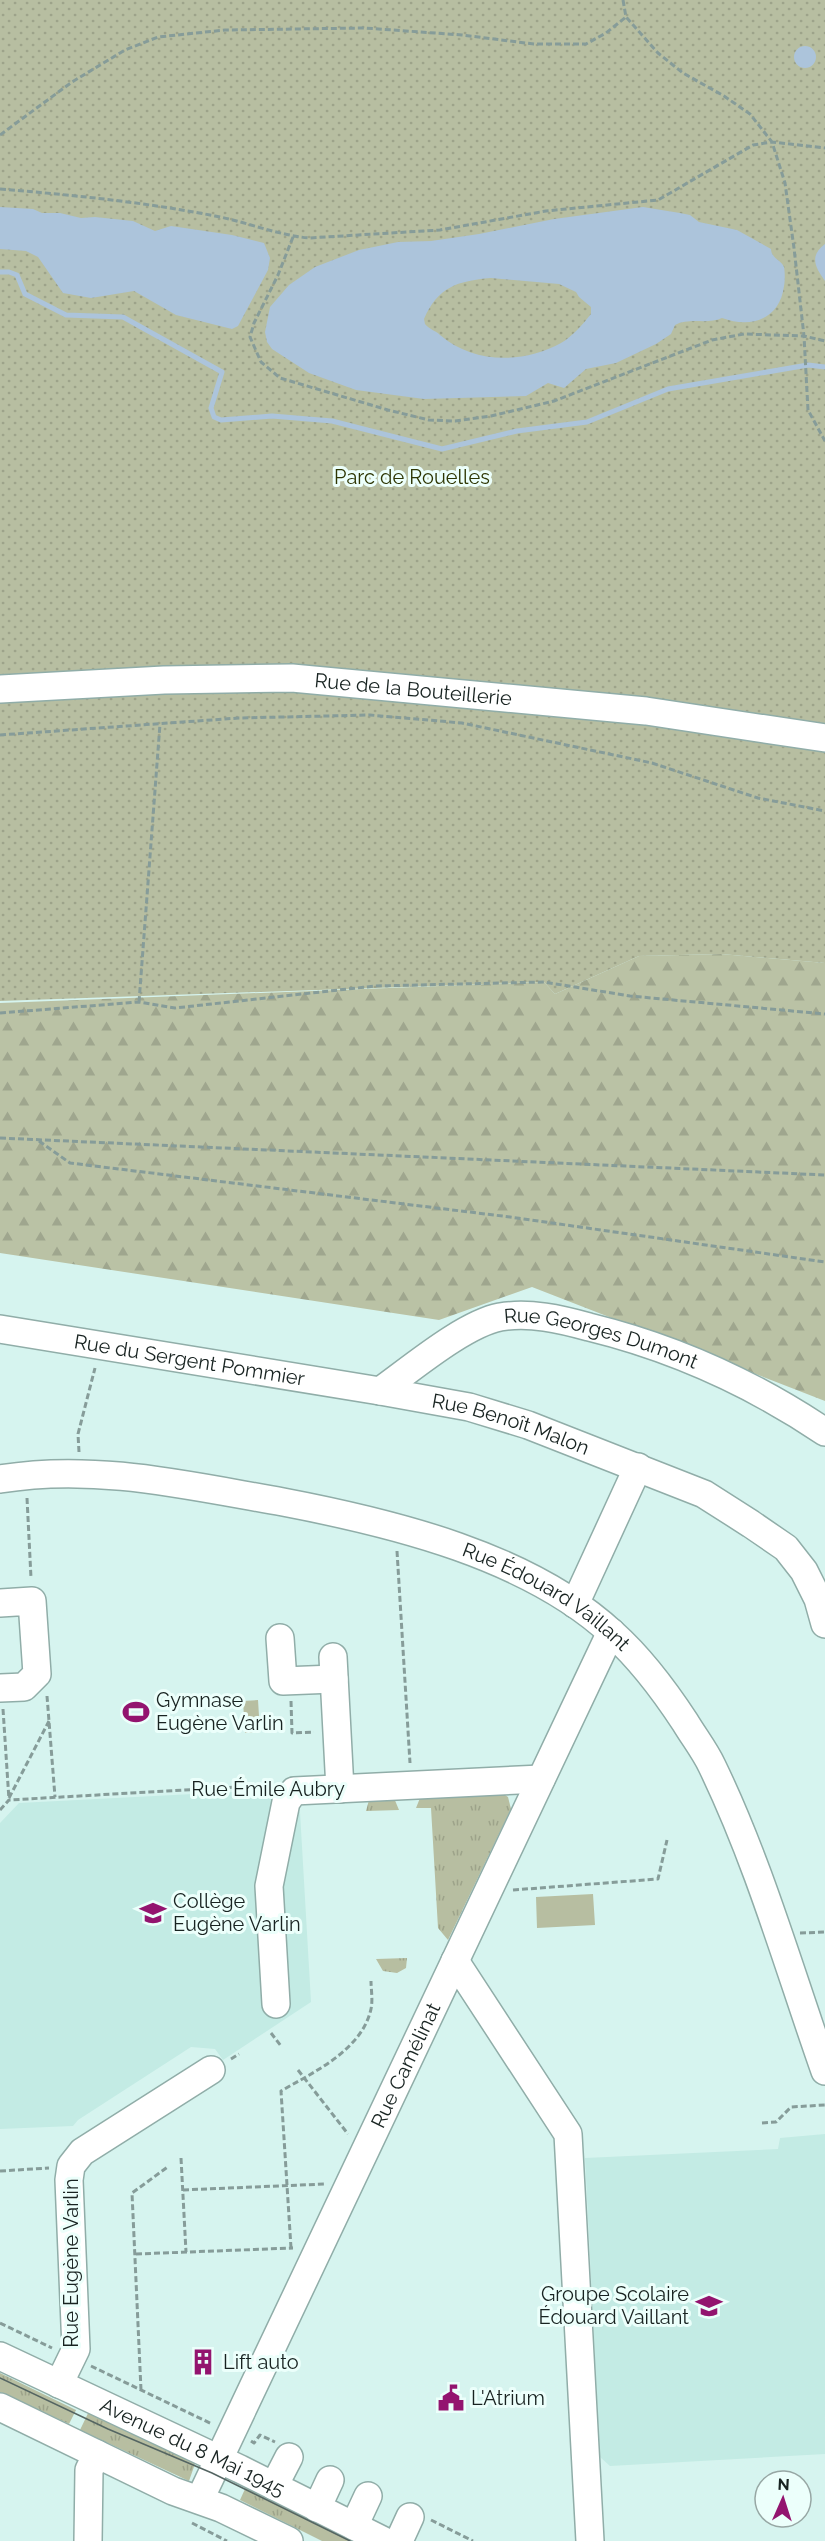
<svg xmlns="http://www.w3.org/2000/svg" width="825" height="2541" viewBox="0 0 825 2541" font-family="Raleway,sans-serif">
  <defs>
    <pattern id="grass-tufts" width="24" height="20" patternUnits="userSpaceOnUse" patternTransform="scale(1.5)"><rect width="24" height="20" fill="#b7bea1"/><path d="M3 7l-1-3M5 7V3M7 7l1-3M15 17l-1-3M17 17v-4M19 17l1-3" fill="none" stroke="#9da38a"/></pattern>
    <pattern id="forest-firs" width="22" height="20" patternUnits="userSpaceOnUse" patternTransform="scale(1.5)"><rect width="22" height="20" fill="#bac2a5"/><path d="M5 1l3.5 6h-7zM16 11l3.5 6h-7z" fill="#9fa68e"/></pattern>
    <pattern id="park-dots" width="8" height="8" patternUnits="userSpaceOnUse" patternTransform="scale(1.5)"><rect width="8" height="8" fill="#b7bea1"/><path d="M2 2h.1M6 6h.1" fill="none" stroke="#9da38a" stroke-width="1.8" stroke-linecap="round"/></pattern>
  </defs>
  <rect width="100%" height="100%" fill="#d6f4ef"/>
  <!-- built -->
  <path fill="#c3ebe4" d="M269 1790 300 1812 311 2002 223 2060 215 2049 191 2047 78 2120 73 2126 0 2129V1823L19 1803Z
    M825 2134V2454L610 2466 600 2457 585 2158 778 2149 780 2138Z"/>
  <!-- grass -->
  <path fill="url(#grass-tufts)" d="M502 1793 508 1797 511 1809 448 1940 438 1928 431 1808H416L420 1798Z
    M394 1798 399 1810 366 1811 369 1800Z
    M407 1958 406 1968 397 1973 383 1971 376 1959Z
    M0 2373 76 2410 69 2424 0 2392Z
    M91 2407 196 2461 189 2481 80 2430Z
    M249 2480 372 2541H322L240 2500Z"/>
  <!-- forest -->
  <path fill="url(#forest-firs)" d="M721 954 825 963V1401L532 1287 439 1320 0 1253V1003L544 982 555 994 639 956Z"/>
  <!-- park -->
  <path fill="url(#park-dots)" d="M0 0H825V963L721 954 639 956 555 994 544 982 0 1001Z"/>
  <!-- pitch -->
  <path fill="#b7bea1" d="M258 1700 260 1732 245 1733 243 1701Z
    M593 1894 595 1925 537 1928 536 1897Z"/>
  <!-- water -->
  <path fill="#acc4db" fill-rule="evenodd" d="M794 57a11 11 0 1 1 22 0a11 11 0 1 1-22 0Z
    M0 207 33 209 42 213H60L81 218 95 217 133 221 155 231 171 226 232 235 264 243 270 258 268 270 238 326 232 329 176 315 134 291 91 298 63 293 38 257 26 251 0 249Z
    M643 207 680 213 690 215 699 222 737 230 771 249C771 258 781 260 784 267 785 272 785 281 784 286 780 319 751 329 722 318 707 325 690 317 675 325L671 334 656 344 616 363 586 369 564 388 548 383 526 396 424 399 356 390 309 373 272 349 267 342 265 332 270 307 289 285 315 267 359 250 398 242 431 241 479 234 554 219ZM491 278 559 284 576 292 579 297 591 307V314C583 324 572 337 561 343 522 364 474 364 440 335 435 330 430 330 425 324L424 319C438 287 457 281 491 278Z
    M825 244V281C815 267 809 256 825 244Z"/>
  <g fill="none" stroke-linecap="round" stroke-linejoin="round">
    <!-- stream -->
    <path stroke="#acc4db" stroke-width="5" d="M0 272H9L17 275 25 294 66 315 123 317 222 372 211 408 214 417 221 420 272 416 332 421 442 449 517 431 587 422 668 389 808 365 825 367"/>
    <!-- minor casing -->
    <g stroke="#90ada8" stroke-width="30">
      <g id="minor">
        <path id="s1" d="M0 689 164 680 292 678 646 711 825 738"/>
        <path id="s2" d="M0 1329 380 1391 469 1407 528 1425 704 1494 751 1524 786 1548 804 1571 818 1599 825 1624"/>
        <path id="s3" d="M380 1391C411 1369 464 1324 500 1317 530 1312 560 1319 589 1327 675 1348 752 1383 825 1432"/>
        <path id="s4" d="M0 1479C95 1463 190 1486 283 1502 393 1523 529 1556 613 1634 642 1660 664 1690 685 1722 694 1737 705 1751 712 1766 759 1863 789 1969 825 2071"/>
        <path d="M0 1603 32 1601 37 1674 24 1687 0 1688"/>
        <path d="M575 1604 638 1467"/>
        <path d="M280 1638 283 1681 334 1679"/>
        <path d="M333 1657 340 1789"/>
        <path d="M455 1961 568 2134 590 2541"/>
        <path d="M276 2004 269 1886 286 1802 294 1791 541 1779"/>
        <path id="s5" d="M0 2356 240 2469 384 2541"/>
        <path d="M59 2384 76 2349 69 2180 71 2166 82 2152 211 2070"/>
        <path d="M0 2407 173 2491 221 2508 289 2541"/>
        <path d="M274 2486 289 2457"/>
        <path id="s6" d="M200 2499 611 1632"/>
        <path d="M317 2508 330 2480"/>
        <path d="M354 2526 368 2496"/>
        <path d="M88 2541 89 2470 97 2454"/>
        <path d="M399 2541 410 2517"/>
      </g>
    </g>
    <!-- path -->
    <path stroke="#869c99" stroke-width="3" stroke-dasharray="6 3" stroke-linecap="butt" d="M623 0 626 17 658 53 683 73 724 96 750 114 772 142 785 183 794 248 804 336 808 410 825 441
      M0 135 72 82 125 50 158 37 225 30 365 28 462 35 534 44H586L606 33 626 17
      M0 189C72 195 144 202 215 216 247 222 277 235 309 238L440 230 546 211 658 200 753 145 772 142 825 148
      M293 237 278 275 254 323 250 337 261 362 280 378 388 410 429 420 455 421 491 416 554 401 712 340 744 334 804 336 825 341
      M0 735 239 718 370 715 462 723 652 763 758 798 825 811
      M139 1002 160 724
      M0 1013 139 1002 175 1008 375 986 544 982 630 996 825 1014
      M0 1138 825 1175
      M39 1141 70 1163 510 1217 825 1262
      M79 1452 78 1434 95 1368
      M27 1498 31 1578
      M397 1551 410 1763
      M47 1696 55 1797
      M291 1701 292 1733 314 1732
      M3 1709 9 1800
      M9 1798 49 1721
      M0 1810 9 1800 272 1785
      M513 1890 658 1879 667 1840
      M800 1933 825 1932
      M271 2033 281 2046
      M231 2059 239 2054
      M298 2070 348 2134
      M762 2123 776 2122 791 2107 825 2105
      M181 2158 186 2252
      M0 2171 49 2168
      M183 2190 325 2184
      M291 2248 281 2091C314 2072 362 2050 371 2009 373 2000 371 1989 371 1981
      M136 2254 293 2248
      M0 2323 52 2348
      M91 2366 212 2424
      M141 2390 132 2193 169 2166
      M251 2441 254 2443 260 2435 275 2442
      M431 2520 473 2541
      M192 2523 227 2541"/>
    <!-- minor -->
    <use href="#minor" stroke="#fff" stroke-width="27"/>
    <!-- tram -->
    <path stroke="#546562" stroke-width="1.5" d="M0 2378 108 2429 212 2473 350 2541"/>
  </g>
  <!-- icons -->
  <defs>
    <g id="stadium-bare" transform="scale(2.07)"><path d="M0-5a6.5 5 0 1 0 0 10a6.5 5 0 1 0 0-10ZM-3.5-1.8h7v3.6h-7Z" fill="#93146f" stroke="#ecfffb" stroke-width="2.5" paint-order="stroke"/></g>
    <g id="school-bare" transform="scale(2.07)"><path d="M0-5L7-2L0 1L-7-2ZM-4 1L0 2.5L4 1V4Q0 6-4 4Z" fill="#93146f" stroke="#ecfffb" stroke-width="2.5" paint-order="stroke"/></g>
    <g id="building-bare" transform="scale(2.07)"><path d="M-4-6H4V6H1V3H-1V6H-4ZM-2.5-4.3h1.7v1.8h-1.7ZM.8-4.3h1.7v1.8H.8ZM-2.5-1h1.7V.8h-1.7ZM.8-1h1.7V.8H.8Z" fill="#93146f" stroke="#ecfffb" stroke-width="2.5" paint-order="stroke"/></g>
    <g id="civic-bare" transform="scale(2.07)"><path d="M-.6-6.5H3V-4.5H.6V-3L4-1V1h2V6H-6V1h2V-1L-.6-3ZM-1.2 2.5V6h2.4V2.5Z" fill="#93146f" stroke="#ecfffb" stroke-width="2.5" paint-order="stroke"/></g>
  </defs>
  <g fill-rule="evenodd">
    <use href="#stadium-bare" x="136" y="1712"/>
    <use href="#school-bare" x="153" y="1913"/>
    <use href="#school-bare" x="709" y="2306"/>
    <use href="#building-bare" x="203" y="2362"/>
    <use href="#civic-bare" x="451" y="2398"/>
  </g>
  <g text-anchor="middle" stroke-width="6" stroke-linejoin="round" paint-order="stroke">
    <!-- park labels -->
    <g font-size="20" fill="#2d3502" stroke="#ecfffb">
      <text x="412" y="484">Parc de Rouelles</text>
    </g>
    <!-- street labels -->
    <g font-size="20" fill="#182321" stroke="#ecfffb">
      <text dy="7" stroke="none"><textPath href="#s1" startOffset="414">Rue de la Bouteillerie</textPath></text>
      <text dy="7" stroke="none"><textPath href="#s3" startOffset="246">Rue Georges Dumont</textPath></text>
      <text dy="7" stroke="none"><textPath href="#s2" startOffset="192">Rue du Sergent Pommier</textPath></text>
      <text dy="7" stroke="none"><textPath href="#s2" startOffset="520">Rue Benoît Malon</textPath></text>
      <text dy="7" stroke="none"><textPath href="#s4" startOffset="568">Rue Édouard Vaillant</textPath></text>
      <text x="268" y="1796">Rue Émile Aubry</text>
      <text dy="7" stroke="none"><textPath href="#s6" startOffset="480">Rue Camélinat</textPath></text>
      <text transform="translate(71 2263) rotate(-90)" y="7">Rue Eugène Varlin</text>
      <text dy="7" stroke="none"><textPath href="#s5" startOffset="213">Avenue du 8 Mai 1945</textPath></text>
    </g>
    <!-- poi labels -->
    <g font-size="20" fill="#182321" stroke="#ecfffb" text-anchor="start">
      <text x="156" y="1707">Gymnase<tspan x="156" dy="23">Eugène Varlin</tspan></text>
      <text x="173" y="1908">Collège<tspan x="173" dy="23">Eugène Varlin</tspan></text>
      <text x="689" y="2301" text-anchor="end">Groupe Scolaire<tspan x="689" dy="23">Édouard Vaillant</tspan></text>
      <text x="223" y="2369">Lift auto</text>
      <text x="471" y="2405">L'Atrium</text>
    </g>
  </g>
  <!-- north arrow -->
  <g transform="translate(783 2499) rotate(3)"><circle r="28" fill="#ecfffb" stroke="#97a7a4" stroke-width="1.5"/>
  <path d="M0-4.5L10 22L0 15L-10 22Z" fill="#93146f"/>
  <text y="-9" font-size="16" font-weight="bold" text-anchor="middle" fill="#182321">N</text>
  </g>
</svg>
